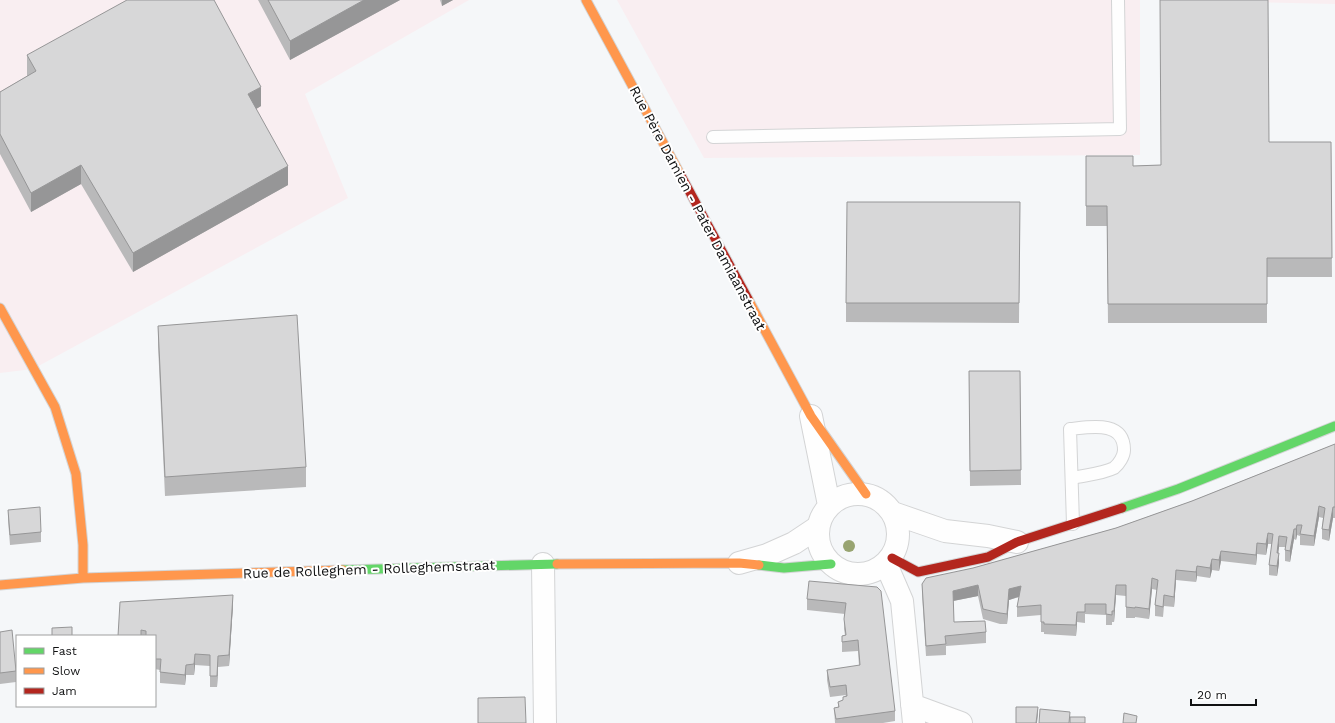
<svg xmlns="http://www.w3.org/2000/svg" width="1335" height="723" viewBox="0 0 1335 723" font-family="'Work Sans',sans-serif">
  <rect width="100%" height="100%" fill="#f5f7f9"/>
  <!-- commercial -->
  <path fill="#f9eef1" d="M0 0H469L305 94 348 198 33 369 0 373Z
    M617 0H1140V155L704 158Z
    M1171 0H1335V4Z"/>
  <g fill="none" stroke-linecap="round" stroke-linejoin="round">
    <!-- lane casing -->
    <g stroke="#d3d4d5" stroke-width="14">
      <path id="lane" d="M713 137 1120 129 1118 0
        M1072 478C1085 475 1102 474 1114 468 1119 464 1124 456 1124 450 1124 420 1090 427 1070 429L1073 524"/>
    </g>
    <!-- street casing -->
    <g stroke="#d3d4d5" stroke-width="24">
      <path id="street" d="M811 416 829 505
        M818 534a40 40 0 1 1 80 0a40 40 0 1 1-80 0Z
        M893 513 945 531 988 536 1017 542
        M739 563 767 555 794 543 818 527
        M543 564 545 723
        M886 564 902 601 914 723
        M912 705 961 723"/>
    </g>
    <!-- fast casing -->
    <g stroke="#d3d4d5" stroke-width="11">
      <path id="fast" d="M1122 508 1178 489 1335 426
        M759 565 784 568 831 564
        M343 570 557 564"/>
    </g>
    <!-- slow casing -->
    <g stroke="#d3d4d5" stroke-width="11">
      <path id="slow" d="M586 0 680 174
        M748 299 811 416 866 494
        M0 308 55 407 76 474 83 545V578
        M557 564 739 563 759 565
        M0 585 83 578 343 570"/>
    </g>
    <!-- jam casing -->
    <g stroke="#d3d4d5" stroke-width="11">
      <path id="jam" d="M680 174 748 299
        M892 558 918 572 988 557 1017 542 1122 508"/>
    </g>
    <!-- lane -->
    <use href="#lane" stroke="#fefefe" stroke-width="12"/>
    <!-- street -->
    <use href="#street" stroke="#fefefe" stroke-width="22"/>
    <!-- fast -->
    <use href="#fast" stroke="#63d668" stroke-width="9"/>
    <!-- slow -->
    <use href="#slow" stroke="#ff974d" stroke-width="9"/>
    <!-- jam -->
    <use href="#jam" stroke="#b3261e" stroke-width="9"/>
  </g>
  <!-- trees -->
  <circle fill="#98a471" cx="849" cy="546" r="6"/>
  <!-- wall -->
  <path fill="#b9b9ba" d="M258 0H400L290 60Z
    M440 0H453L442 6Z
    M27 55 261 106 256 109 288 185 133 272 81 184 31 212 0 154V92L27 76Z
    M1269 142H1331L1332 277H1267V323H1108L1107 226H1086V156L1133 166 1160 165Z
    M1020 202 1019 323 846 322V303Z
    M158 326 306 467V487L165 496 158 345Z
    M969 371H1020L1021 485 970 486Z
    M1335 444V518H1333L1329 541 1322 539V529L1323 518 1319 517 1314 546 1300 545V536L1297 535 1296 540 1294 539 1290 562 1285 561V547H1279L1278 553 1279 563 1277 576 1269 575V565L1272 544H1268L1266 555 1257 554 1256 565 1221 561 1219 571 1212 570 1210 578 1197 576 1196 582 1176 580 1174 607 1164 606 1163 617 1155 616V605L1157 590 1152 589 1149 619 1135 617V618H1126V596L1116 595 1114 622H1112V625H1106V615L1085 614V623L1077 622 1076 636 1044 634V632H1041V615L1017 617V607L1019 597 1009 600 1007 624H1000L983 619 978 596 953 601 954 622 986 632V643L946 646V655L926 656 922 594V584L973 568 1116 528 1192 501Z
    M8 510 41 532V542L10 545 8 520Z
    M877 587 895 711V721L883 723H835L834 708 838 707V702L843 700 846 695 830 697 827 680V670L859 666 858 651 842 652V636L845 635 844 629 845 614 807 610V599Z
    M233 605 229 666 218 667 217 687H210V666L195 665 194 675H186L185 685 160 683V670L155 669V636H118Z
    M0 632 16 671V682L0 684Z"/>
  <!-- shaded-wall -->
  <path fill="#969697" d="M364 0H400L290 60V41Z
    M442 0H453L442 6Z
    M261 87V106L248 114V94Z
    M81 165V184L31 212V193Z
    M288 166V185L133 272V253Z
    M1319 506V517L1314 546V536Z
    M1333 507V518L1329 541V530Z
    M1297 525V535L1296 540V529Z
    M1294 529V539L1290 562V551Z
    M1268 533V544L1266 555V544Z
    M1279 536V547L1277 563V553Z
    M1257 543V554L1256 565V555Z
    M1221 551V561L1219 571V560Z
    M1279 553V563L1277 576V566Z
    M1212 559V570L1210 578V568Z
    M1197 566V576L1196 582V572Z
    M1176 570V580L1174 607V597Z
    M1152 578V589L1149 619V609Z
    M978 585V596L953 601V591Z
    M1116 585V595L1114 622V611Z
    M1021 586V596L1009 600 1007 624V614L1009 589Z
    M233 595V605L229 666V655Z
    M1077 612V622L1076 636V625Z
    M195 654V665L194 675V664Z
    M218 656V667L217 687V676Z
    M186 665V675L185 685V675Z
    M1038 707V713L1037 723H1036Z"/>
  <!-- building -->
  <path fill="#d7d7d8" stroke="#969697" d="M127 0H214L261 87 248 94 288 166 133 253 81 165 31 193 0 134V92L36 71 27 55Z
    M268 0H364L290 41Z
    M1160 0H1268L1269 142H1331L1332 258H1267V304H1108L1107 206H1086V156H1133V166L1161 165Z
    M847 202H1020L1019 303H846Z
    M297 315 306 467 165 477 158 326Z
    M969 371H1020L1021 470 970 471Z
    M1335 444V507H1333L1329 530 1322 529 1325 508 1319 506 1314 536 1300 534 1302 525H1297L1296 529H1294L1290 551 1285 550 1287 537 1279 536 1277 553H1279L1277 566 1269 565 1273 534 1268 533 1266 544 1257 543 1256 555 1221 551 1219 560 1212 559 1210 568 1197 566 1196 572 1176 570 1174 597 1164 595 1163 607 1155 605 1158 580 1152 578 1149 609 1135 607V608L1126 607V585H1116L1114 611H1112V615L1106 614V604H1085V612H1077L1076 625 1044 624V622H1041V605L1017 607 1021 586 1009 589 1007 614 1000 613 983 609 978 585 953 591 954 622 985 621 986 632 945 636 946 644 926 646 922 584 926 578 973 568 1116 528 1192 501Z
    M40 507 41 532 10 535 8 510Z
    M809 581 877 587 881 591 895 711 836 719 834 708 839 707 838 702 843 700V697L847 696 846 685 830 687 827 670 860 665 858 640 842 642V636L846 635 844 619 846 603 807 599Z
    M233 595 229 655 218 656 217 676H210V655L195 654 194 664 186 665 185 675 160 672 161 659H155V636H146V631L141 630V636H118L120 602Z
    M72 627V636H52V628Z
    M12 630 16 671 0 673V632Z
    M525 697 526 723H478V698Z
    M1016 707H1038L1036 723H1016Z
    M1040 709 1070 712 1069 723H1039Z
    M1124 713 1137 716 1136 723H1123Z
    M1070 717H1085V723H1070Z"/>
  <g text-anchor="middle" stroke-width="4" stroke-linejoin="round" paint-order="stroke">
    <!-- street labels -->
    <g font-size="14" fill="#101112" stroke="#fff">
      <text transform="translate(698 208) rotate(62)" y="5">Rue Père Damien - Pater Damiaanstraat</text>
      <text transform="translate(369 569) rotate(-2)" y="5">Rue de Rolleghem - Rolleghemstraat</text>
    </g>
  </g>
  <!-- legend -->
  <rect x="16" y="635" width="140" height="72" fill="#ffffff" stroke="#9fa0a0"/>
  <rect x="24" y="648" width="20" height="6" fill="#63d668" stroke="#9fa0a0"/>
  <text x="52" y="655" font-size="12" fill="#101112">Fast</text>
  <rect x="24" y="668" width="20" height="6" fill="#ff974d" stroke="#9fa0a0"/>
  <text x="52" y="675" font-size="12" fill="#101112">Slow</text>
  <rect x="24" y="688" width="20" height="6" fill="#b3261e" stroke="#9fa0a0"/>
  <text x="52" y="695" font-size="12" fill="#101112">Jam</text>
  <!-- scale -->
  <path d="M1191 699v6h65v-6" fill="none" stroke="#101112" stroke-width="2"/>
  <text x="1197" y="699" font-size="12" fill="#101112" stroke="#ffffff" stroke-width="3" paint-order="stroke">20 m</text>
</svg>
